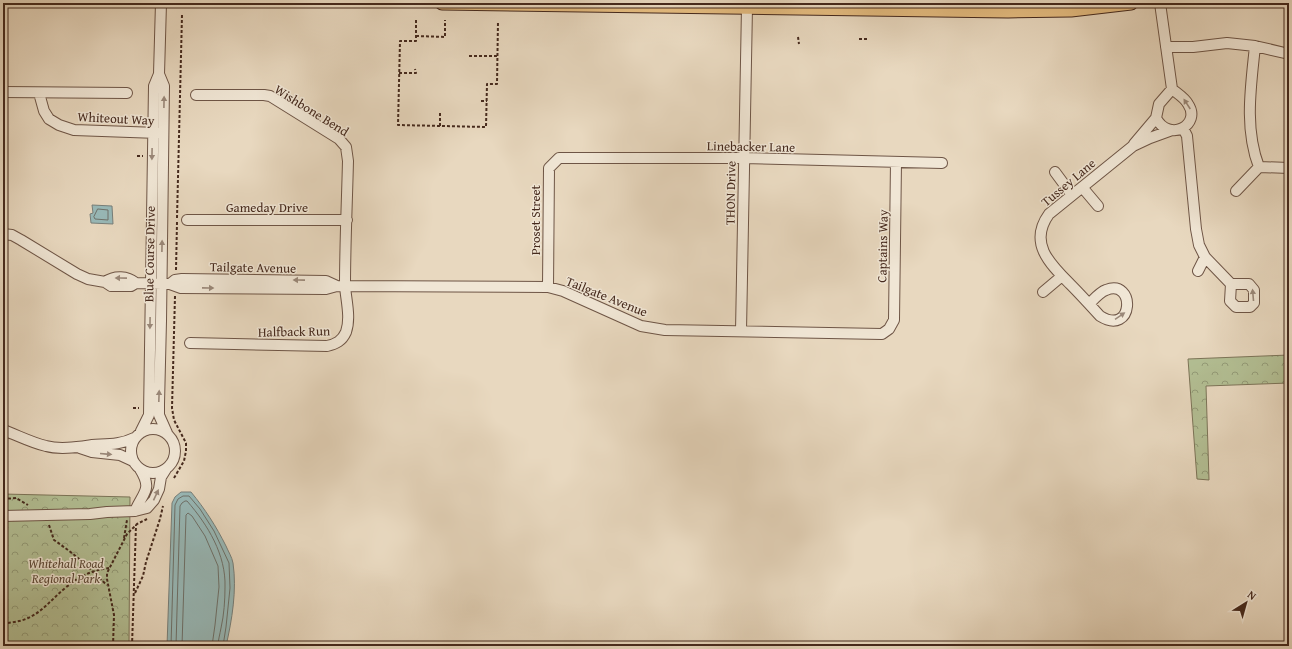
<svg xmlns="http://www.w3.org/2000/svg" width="1292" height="649" viewBox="0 0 1292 649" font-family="'Gentium Book Plus',serif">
  <defs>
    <pattern id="forest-crowns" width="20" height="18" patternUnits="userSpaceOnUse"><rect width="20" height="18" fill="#b3bf94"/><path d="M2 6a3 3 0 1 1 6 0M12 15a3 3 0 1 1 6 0" fill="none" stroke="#939b78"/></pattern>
  </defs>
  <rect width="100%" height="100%" fill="#e8d8bf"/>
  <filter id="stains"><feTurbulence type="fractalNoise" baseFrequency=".005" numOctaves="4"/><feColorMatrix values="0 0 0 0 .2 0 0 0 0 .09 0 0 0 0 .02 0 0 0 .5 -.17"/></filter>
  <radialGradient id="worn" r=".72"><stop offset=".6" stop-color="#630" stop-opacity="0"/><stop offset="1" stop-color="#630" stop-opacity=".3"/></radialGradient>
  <!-- forest -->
  <path fill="url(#forest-crowns)" stroke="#7c7458" d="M1289 355V383L1206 386 1209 480 1197 479 1188 359Z
    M3 494 130 497 129 646H3Z"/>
  <!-- water -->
  <path fill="#98b9b8" stroke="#777f7a" d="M92 205 112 206 113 224 91 223 90 214 93 213Z
    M181 492H191C205 509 216 526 226 546 228 551 232 557 233 563 237 590 232 620 226 646H167L172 503 175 497Z"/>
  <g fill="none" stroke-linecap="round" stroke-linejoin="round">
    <!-- shore -->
    <path stroke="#6e716a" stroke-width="1" d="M98 209 108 210V220L95 219 94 217Z
      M171 646 175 505 178 499 183 496H189L200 509 214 531 229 563 230 588 226 627 223 646
      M176 646 180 506 182 503 185 501H187C208 525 226 555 225 587 225 600 224 615 221 628 220 634 218 640 218 646
      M182 646 186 515 188 513 192 516 205 536 218 566 219 587 215 625 212 646"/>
    <!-- minor casing -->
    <g stroke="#6e5546" stroke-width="12">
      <path id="minor" d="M1160 3 1172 89C1178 94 1185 98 1188 104 1202 125 1169 143 1156 118L1159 104 1172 89
        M1255 46C1251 86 1244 128 1259 167L1289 168
        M1166 47H1193L1227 43 1255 46 1289 54
        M159 74 164 86 161 321 159 404V415L167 433
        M3 92 127 93
        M39 93 44 111 49 119 59 125 74 130 158 133
        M1183 128 1187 136 1196 229 1199 245 1205 257 1231 284 1230 301 1236 307H1250L1254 303V290L1249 284H1231
        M1134 144 1156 118
        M1055 172 1072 195
        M1082 187 1098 206
        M1236 191 1259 167
        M187 220H347
        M3 234 12 235 21 240 77 274 88 279 105 282 111 286H131L136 283 170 284 181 288 326 289 337 286 548 287 563 291 641 326 665 330 882 334 889 329 894 320 896 162
        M1198 271 1205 257
        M105 282C115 275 127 276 136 283
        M170 284 175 280 182 279 326 281 337 286
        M548 287 549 168 559 158H743L942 163
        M1043 292 1062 276
        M1089 304C1094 299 1100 292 1106 290 1136 278 1134 337 1100 316 1090 305 1080 294 1070 284 1050 264 1028 243 1049 214L1133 146 1150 138 1172 130
        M741 331 747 7
        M190 343 327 346C336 344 342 341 346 332 351 318 346 300 345 286 345 244 347 202 348 161L346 147 339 139 270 96 264 95H196
        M131 451a22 22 0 1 1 44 0a22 22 0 1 1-44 0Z
        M3 430C17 435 32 443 46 446 60 450 78 447 92 445 107 444 120 445 134 438
        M141 431 149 415 154 86 159 74 161 3
        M80 448 92 452 120 455 133 461
        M135 511C143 492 153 490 140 469
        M3 516 90 514 107 512 135 511 147 508 154 500 159 489 161 477 166 469"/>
    </g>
    <!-- major casing -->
    <g stroke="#45291d" stroke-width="15">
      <path id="major" d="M442 3 1008 11 1071 10 1131 3"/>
    </g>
    <!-- path -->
    <path stroke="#45291d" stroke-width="2" stroke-dasharray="3 2" stroke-linecap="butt" d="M416 20V41H400L398 125 486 127 487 84H497L498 21
      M416 36 445 37V20
      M798 37 799 44
      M859 39H867
      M469 56H498
      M399 73H416L415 69
      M481 101H487
      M440 126V113
      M137 156H143
      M177 218 182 15
      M176 270 177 222
      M133 408H139
      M174 478 184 461 186 451V443L174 420 172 408 175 296
      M3 499 16 498 28 505
      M49 525 54 540C67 549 79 558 91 570 96 575 101 580 107 585
      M124 538 127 520
      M135 593 143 576 146 562 160 519 163 506
      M3 624C11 622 20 622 28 618 42 612 52 599 64 589 79 576 90 571 109 568
      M113 646 114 615 107 579V573L127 534 137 524 147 519
      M132 646 136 525"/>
    <!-- minor -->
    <use href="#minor" stroke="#f0e6d5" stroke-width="10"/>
    <!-- major -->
    <use href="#major" stroke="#e4bc80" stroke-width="13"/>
  </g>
  <!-- one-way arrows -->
  <defs><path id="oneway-solid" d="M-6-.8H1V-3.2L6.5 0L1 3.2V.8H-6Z"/></defs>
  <g fill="#9a8879">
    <use href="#oneway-solid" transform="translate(164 102) rotate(-89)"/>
    <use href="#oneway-solid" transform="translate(1187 104) rotate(-123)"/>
    <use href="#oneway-solid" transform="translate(152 154) rotate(91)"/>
    <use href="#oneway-solid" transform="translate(162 246) rotate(-89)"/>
    <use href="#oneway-solid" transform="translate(121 278) rotate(-179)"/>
    <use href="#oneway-solid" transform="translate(299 280) rotate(-179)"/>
    <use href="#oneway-solid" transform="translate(208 288) rotate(1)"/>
    <use href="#oneway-solid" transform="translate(1253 295) rotate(-95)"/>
    <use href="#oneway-solid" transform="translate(1120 316) rotate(-34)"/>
    <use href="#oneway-solid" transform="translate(150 323) rotate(91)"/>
    <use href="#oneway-solid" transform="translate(159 396) rotate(-88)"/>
    <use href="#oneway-solid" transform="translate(106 454) rotate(5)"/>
    <use href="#oneway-solid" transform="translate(156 495) rotate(-65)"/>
  </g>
  <g text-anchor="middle" stroke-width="3" stroke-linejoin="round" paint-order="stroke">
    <!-- street labels -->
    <g font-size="13" fill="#45291d" stroke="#f0e6d5">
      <text transform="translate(312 110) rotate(32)" y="5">Wishbone Bend</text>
      <text transform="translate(116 118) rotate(3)" y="5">Whiteout Way</text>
      <text transform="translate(751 146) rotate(1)" y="5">Linebacker Lane</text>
      <text transform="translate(1068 182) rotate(-40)" y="5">Tussey Lane</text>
      <text transform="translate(730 193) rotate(-89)" y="5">THON Drive</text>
      <text x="267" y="212">Gameday Drive</text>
      <text transform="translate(535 220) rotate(-90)" y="5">Proset Street</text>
      <text transform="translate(882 246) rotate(-89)" y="5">Captains Way</text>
      <text transform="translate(149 254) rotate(-89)" y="5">Blue Course Drive</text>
      <text transform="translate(253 267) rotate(1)" y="5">Tailgate Avenue</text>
      <text transform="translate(607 296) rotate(22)" y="5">Tailgate Avenue</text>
      <text transform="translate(294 331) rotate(-1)" y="5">Halfback Run</text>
    </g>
    <!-- park labels -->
    <g font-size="13" font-style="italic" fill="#5b4735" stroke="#f0e6d5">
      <text x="66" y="568">Whitehall Road<tspan x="66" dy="15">Regional Park</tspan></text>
    </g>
  </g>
  <!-- margin -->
  <rect width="1292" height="649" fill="none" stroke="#e8d8bf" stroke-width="16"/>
  <rect x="4" y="4" width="1284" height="641" fill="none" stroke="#45291d" stroke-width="2"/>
  <rect x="8" y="8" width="1276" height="633" fill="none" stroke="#45291d"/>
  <!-- north arrow -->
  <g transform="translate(1246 603) rotate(37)" stroke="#f0e6d5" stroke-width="3" paint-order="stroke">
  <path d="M0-3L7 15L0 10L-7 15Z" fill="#45291d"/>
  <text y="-6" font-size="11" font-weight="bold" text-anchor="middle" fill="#45291d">N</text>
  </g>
  <rect width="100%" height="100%" filter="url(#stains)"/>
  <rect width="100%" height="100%" fill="url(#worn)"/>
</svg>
